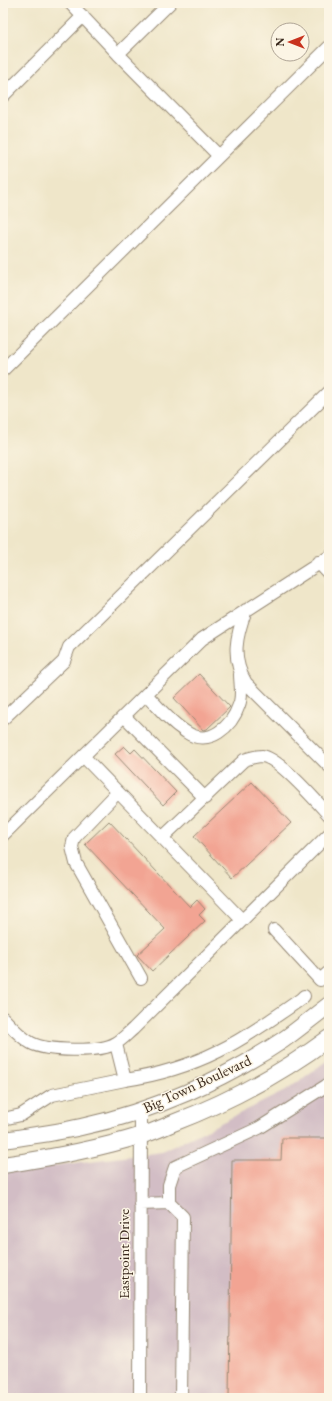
<svg xmlns="http://www.w3.org/2000/svg" width="332" height="1401" viewBox="0 0 332 1401" font-family="'EB Garamond',serif">
  <rect width="100%" height="100%" fill="#fcf5e5"/>
  <filter id="ink" filterUnits="userSpaceOnUse"><feTurbulence type="fractalNoise" baseFrequency=".025" numOctaves="2"/><feDisplacementMap in="SourceGraphic" scale="8" xChannelSelector="R" yChannelSelector="G"/><feConvolveMatrix kernelMatrix="1 2 1 2 8 2 1 2 1" color-interpolation-filters="sRGB"/></filter>
  <filter id="wash" filterUnits="userSpaceOnUse"><feTurbulence type="fractalNoise" baseFrequency=".012" numOctaves="4" result="noise"/><feDisplacementMap in="SourceGraphic" scale="16" xChannelSelector="R" yChannelSelector="G"/><feGaussianBlur stdDeviation="0.9" result="paint"/><feColorMatrix in="noise" values="0 0 0 0 0 0 0 0 0 0 0 0 0 0 0 0 0 1.4 0 .05"/><feComposite in="paint" operator="in"/></filter>
  <g filter="url(#wash)">
    <rect width="100%" height="100%" fill="#efe6c9"/>
    <!-- industrial -->
    <path fill="#d2bdc5" d="M329 1059V1398H3V1172L162 1152 287 1090Z"/>
    <g id="blocks">
      <!-- building -->
      <path fill="#f2a493" d="M199 674 230 707 207 729 203 730 174 698Z
        M124 746 131 753 135 749 176 792 163 805 115 754Z
        M252 782 291 823 232 878 194 836Z
        M109 821 190 907 197 900 205 909 199 915 205 921 152 971 137 955 165 929 85 844Z
        M282 1138H329V1398H229L232 1160H281Z"/>
    </g>
  </g>
  <g filter="url(#ink)">
    <use href="#blocks" fill-opacity="0" stroke="#958874" stroke-width="1"/>
    <g fill="none" stroke-linecap="round" stroke-linejoin="round">
      <!-- minor casing -->
      <g stroke="#958874" stroke-width="14">
        <path id="minor" d="M70 3 118 54
          M170 3 118 54 219 156
          M3 96 83 16
          M3 370 329 47
          M318 562 329 574
          M246 610C236 636 231 658 246 683L329 766
          M146 694C158 707 170 722 186 732 209 748 232 726 239 705 243 696 240 684 240 674
          M124 716 205 798
          M3 719 64 661 69 647 329 392
          M83 756 242 920
          M118 792 74 838 72 847 76 863 141 978
          M3 835 202 639 329 557
          M162 838 244 760C250 758 256 756 262 756 278 757 317 802 329 815
          M274 930 320 980 329 972
          M3 1018C12 1027 20 1037 31 1043 46 1051 100 1053 116 1043 122 1040 127 1034 133 1029L329 834
          M125 1080C199 1069 242 1041 301 999L304 996
          M3 1119 21 1115 52 1095 125 1080 116 1044
          M140 1204 169 1203
          M140 1398 141 1111
          M181 1398 183 1217 169 1203V1185L175 1167 259 1128 329 1084"/>
      </g>
      <!-- major casing -->
      <g stroke="#958874" stroke-width="18">
        <path id="major" d="M3 1140C29 1136 55 1133 81 1127 152 1112 223 1080 283 1040 299 1029 314 1016 329 1005
          M3 1165C49 1158 95 1150 139 1136 151 1133 162 1128 173 1123 228 1102 282 1073 329 1038"/>
      </g>
      <!-- minor -->
      <use href="#minor" stroke="#fff" stroke-width="12"/>
      <!-- major -->
      <use href="#major" stroke="#fff" stroke-width="16"/>
    </g>
  </g>
  <g text-anchor="middle" stroke-width="3" stroke-linejoin="round" paint-order="stroke">
    <!-- street labels -->
    <g font-size="15" fill="#3b2a1e" stroke="#fcf5e5">
      <text transform="translate(197 1084) rotate(-25)" y="5">Big Town Boulevard</text>
      <text transform="translate(124 1254) rotate(-90)" y="5">Eastpoint Drive</text>
    </g>
  </g>
  <!-- margin -->
  <rect width="332" height="1401" fill="none" stroke="#fcf5e5" stroke-width="16"/>
  <!-- north arrow -->
  <g transform="translate(290 42) rotate(270)"><circle r="19" fill="#fcf5e5" stroke="#afa495"/>
  <path d="M0-3L7 15L0 10L-7 15Z" fill="#c8321e"/>
  <text y="-6" font-size="11" font-weight="bold" text-anchor="middle" fill="#3b2a1e">N</text>
  </g>
</svg>
